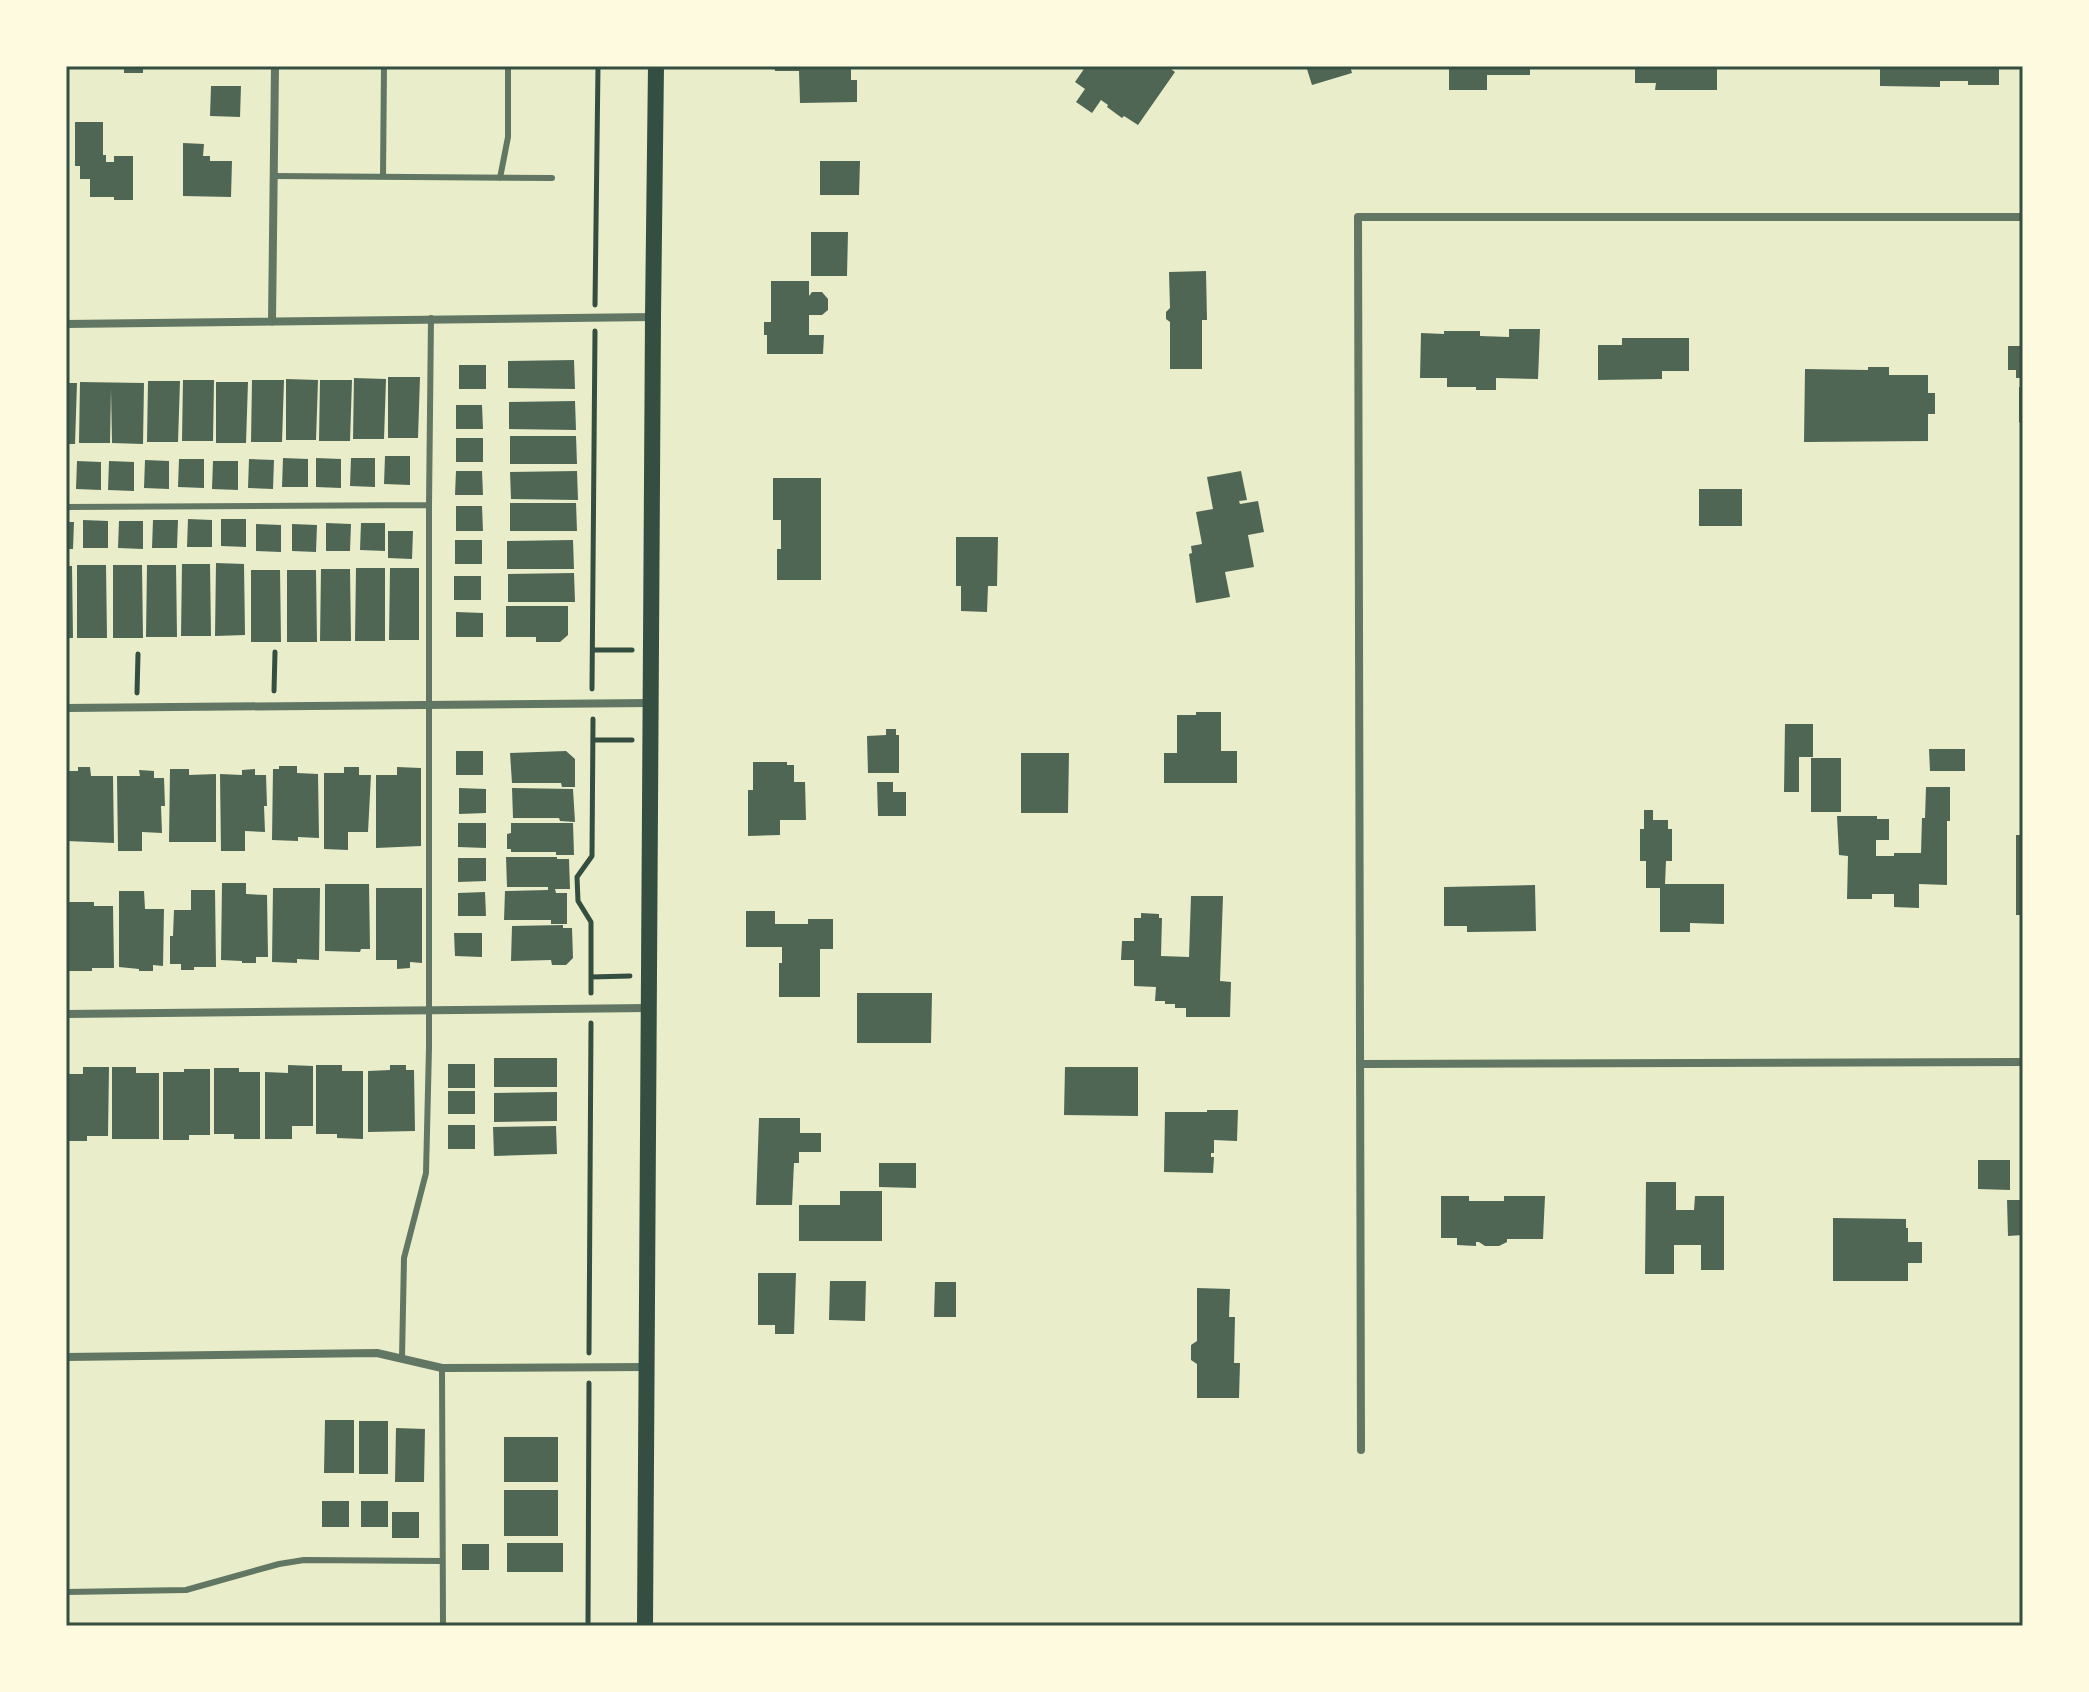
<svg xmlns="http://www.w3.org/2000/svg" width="2089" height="1692" viewBox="0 0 2089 1692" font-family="Inter,sans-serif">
  <rect width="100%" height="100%" fill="#e9edc9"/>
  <!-- building -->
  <path fill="#4f6655" d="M124 66H143V73H124Z
    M774 66H851V80H857V102L800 103 799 71H775Z
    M1086 66H1167L1175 72 1138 125 1124 116 1122 118 1107 107 1108 105 1101 100 1092 113 1076 102 1085 89 1075 82Z
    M1306 66H1350L1352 73 1312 85Z
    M1449 66H1530V75H1487V90H1449Z
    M1635 66H1717V90H1655L1656 83H1635Z
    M1880 66H1999V85H1968V81H1940V87L1880 86Z
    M211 86H241L240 117 210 116Z
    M75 122H103V155H106V162H114V156H133V200H114V197H90V179H80V166H75Z
    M183 143 204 144 203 156H210V161H232L231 197 183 196Z
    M820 161H860L859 195H820Z
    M811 232H848L847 276H811Z
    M1206 271 1207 320H1202V369H1170V322L1166 319V312L1170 308 1169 272Z
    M771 281H809V296L812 292H822L828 299V310L822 315H809V335H824L823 354H767V335H764V322H771Z
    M1509 329H1540L1538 379 1496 378V390H1476V387H1447V378H1420L1421 333 1444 334V331H1480V336L1509 337Z
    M1622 338H1689V371H1662V379L1598 380V345H1622Z
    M2008 346H2023V378H2016V370H2008Z
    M574 360 575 389 508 388V361Z
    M459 365H486V389H459Z
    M1868 367H1889V375H1928V393H1935V414H1928V441L1804 442 1805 369 1868 370Z
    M388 377H420L418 438H388Z
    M354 378 386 379 384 439H353Z
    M286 379 318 380 316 440H286Z
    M183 380H214L213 441H182Z
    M252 380H284L282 442H251Z
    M320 380H352L350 441H319Z
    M148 381H180L178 442H147Z
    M80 382 144 383 143 444 112 443 111 389 110 443H79Z
    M216 382H248L246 443H216Z
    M66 383H77L75 444H66Z
    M2019 387H2023V426L2019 422Z
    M575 401 576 430 509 429V402Z
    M456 405H482L483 429H456Z
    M510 436H576L577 464H510Z
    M456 438H483V462H456Z
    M385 456H410V485L384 484Z
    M283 458 308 459V487H282Z
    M316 458 341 459V488L316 487Z
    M351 458H375V487L350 486Z
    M179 459H204V488L178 487Z
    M249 459 274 460 273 489 248 488Z
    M145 460 169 461V489L144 488Z
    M77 461 101 462V490L76 489Z
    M109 461 134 462V491L108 490Z
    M213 461H238V490L212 489Z
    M456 471H482L483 495H455Z
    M577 471 578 500 511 499 510 472Z
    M1241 471 1247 500 1239 501 1240 504 1258 501 1264 532 1248 535 1254 567 1225 572 1230 597 1196 603 1189 554 1192 553 1191 546 1202 544 1196 512 1213 509 1207 477Z
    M773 478H821V580H777V549H781V520H773Z
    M1699 489H1742V526H1699Z
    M510 503H576L577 531H510Z
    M456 506H482L483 531H456Z
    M188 519 212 520V547H187Z
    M221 519H246V547L221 546Z
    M83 520 108 521V548H83Z
    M153 520H178L177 548H152Z
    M119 521H143V549L118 548Z
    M66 522H74L73 549H66Z
    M326 523 351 524 350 551H326Z
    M361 523H385V551L360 550Z
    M256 524 281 525V552L256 551Z
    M292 524 317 525 316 552 292 551Z
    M388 531H413L412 559 388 558Z
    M956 537H998L997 586H988L987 612 961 611V586H956Z
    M455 540H482V564H455Z
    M573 540 574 569H507V541Z
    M216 563 244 564 245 635 215 636Z
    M182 564H210L211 636H181Z
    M77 565H106L107 638H77Z
    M113 565H142L143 638H113Z
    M147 565H176L177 637H146Z
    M66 566H72L73 638H66Z
    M356 568H385V641H355Z
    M390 568H419V640H389Z
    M321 569H350L351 641H320Z
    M251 570H280L281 642H251Z
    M287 570H316L317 642H287Z
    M574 573 575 602H508V574Z
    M454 576H481V600H454Z
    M506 606H568V635L560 642H536V637H506Z
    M456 612 483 613V637H456Z
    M1196 712H1221V751H1237V783H1164V753H1177V715H1196Z
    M1785 724H1813V757H1799V792H1784Z
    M886 729H896V735H899V773H868L867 736 886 735Z
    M1929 749H1965V771H1930Z
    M456 751H483V775H456Z
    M566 751 575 759V787H562L561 783H512L510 753Z
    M1021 753H1069L1068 813H1021Z
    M1811 758H1841V812H1811Z
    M753 762H787V765H794V782H805L806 820H780V835L748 836V790H753Z
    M279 766H297V773L318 774 319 838 298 837V841L272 840 273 769H279Z
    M78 767H90L91 776H113L114 843 67 841V771H78Z
    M344 767H359V775H371L368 832H348V850L324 849V773H344Z
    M397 767 421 768V846L376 848V775H397Z
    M170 769H189V775L216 774V842H169Z
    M255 769V775H266L267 806H264L265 832 245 831V851H221L220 774 242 775V770Z
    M139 770 154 771V778H164L165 806H161L162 833 142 832V851H118L117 776H140Z
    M877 782H893V792H906V816H878Z
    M1926 787H1950V821H1947V885L1919 884V908L1894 907V894H1872V899H1847L1848 856 1839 855 1837 816H1877V819H1889V840H1876V856H1894V853H1921L1922 818H1925Z
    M459 788 486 789V813L459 814Z
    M512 788 573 789 575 822 560 821 559 818H513Z
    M1644 810H1653V820H1668V829H1672V861H1666L1665 884H1724V924L1690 923V932H1660V888H1646V861H1640V829H1644Z
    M458 823H486V848L458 847Z
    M511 823H573L574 855H556V852H511V849H507V834L511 833Z
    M2016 835H2023V915H2016Z
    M506 857H557V859H569L570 889H555L556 893H567V924H551V920H504L505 891 548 890V887H507Z
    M458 858H486V881L458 882Z
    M222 883H246V894L267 895 268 957H256V963H242V961L221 960Z
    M325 884H369L370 949H361L360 952 325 951Z
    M1535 885 1536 931 1467 932V926H1444V887Z
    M273 888H320L319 960 297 959V963L272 962Z
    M376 888H422V963L410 962V968L397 969V960H376Z
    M191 890H215L216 967H194V970H181V964H170V936H173L174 910H191Z
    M119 891H144L145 909H164L163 966 153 965V971H139V969L119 967Z
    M485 892 486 916H458V893Z
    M1191 896H1223L1220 981 1231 982 1230 1017H1186V1008H1175V1004H1165V1001H1155L1156 987 1134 986V960H1121L1122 941H1134V918H1141V913L1159 914V918H1162L1161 956 1189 957Z
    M68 902H94V906H113L114 968H92V971H67Z
    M746 911H775V924H808V919H833V949H820V997H779V963H782V947H746Z
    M563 925V928H572L573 958 566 965H552L551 960 511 961 512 926Z
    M454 933H482V957L455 956Z
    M857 993H932L931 1043H857Z
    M494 1058H557V1087H494Z
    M448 1064H475V1088H448Z
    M288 1065 313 1066V1126H292V1139H265V1072L288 1073Z
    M316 1065H342V1071H363V1139L337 1138V1134H316Z
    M390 1065H406V1070H414L415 1131 368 1132V1071L390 1070Z
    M83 1067H109L108 1136H87V1141H66V1074H83Z
    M112 1067H136V1073H159V1139H112Z
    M1065 1067H1138V1116L1064 1115Z
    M214 1068H239V1072H260V1139H234V1134H214Z
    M184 1069H210V1135H189V1140H163V1072H184Z
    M448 1091H475V1114H448Z
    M557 1092V1121L494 1122V1093Z
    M1207 1110H1238L1237 1141 1214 1140V1153H1211V1157H1214L1213 1173 1164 1172 1165 1112H1207Z
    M759 1118H800V1133H821V1152H799V1163H794L792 1205H756Z
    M448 1125H475V1149H448Z
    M556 1126 557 1154 494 1156 493 1127Z
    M1978 1160H2010V1190L1978 1189Z
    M879 1163H916V1188L879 1187Z
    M1646 1182H1676V1210H1694L1695 1196H1724V1270H1701V1245H1674V1274H1645Z
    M840 1191H882V1241H799V1205H840Z
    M1441 1196H1469V1201H1504V1196H1545L1543 1239H1507V1242L1499 1246H1485L1479 1242H1476V1246L1457 1245V1238H1441Z
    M2007 1200H2023V1235L2008 1236Z
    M1833 1218 1906 1219V1228H1908V1242H1922V1263H1908V1281H1833Z
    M758 1273H796L794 1334H775V1325H758Z
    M830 1281H866L865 1321 829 1320Z
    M935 1282H956V1317H934Z
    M1197 1288 1230 1289 1229 1317H1235L1234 1363H1240L1239 1398H1197V1364L1191 1360V1345L1197 1341Z
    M325 1420H354V1473H324Z
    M359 1421H388V1474H359Z
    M396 1428 425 1429 424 1482H395Z
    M504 1437H558V1482H504Z
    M504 1490H558V1536H504Z
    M322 1501H349V1527H322Z
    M361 1501H388V1527H361Z
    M392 1512H419V1538H392Z
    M507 1543H563V1572H507Z
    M462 1544H489V1570H462Z"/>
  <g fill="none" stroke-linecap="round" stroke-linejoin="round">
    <!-- path -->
    <path stroke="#344e41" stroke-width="5" d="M595 305 598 66
      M593 650H632
      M592 689 595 331
      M274 691 275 652
      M137 693 138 654
      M593 740H632
      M591 977 630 976
      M591 993V922L578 901 577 877 592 856 593 719
      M589 1353 591 1023
      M588 1626 589 1383"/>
    <!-- service -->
    <path stroke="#617663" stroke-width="6" d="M274 176 552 178
      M383 177 384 66
      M500 178 508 137V66
      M66 507 429 505
      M402 1358 404 1258 426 1173 429 1048V505L431 318
      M442 1368 443 1626
      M66 1592 186 1590 279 1564 304 1560 442 1561"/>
    <!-- minor -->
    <path stroke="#617663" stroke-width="8" d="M272 322 275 66
      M66 324 653 317
      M66 708 650 703
      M66 1014 649 1008
      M1360 1064 2023 1062
      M66 1357 377 1353 442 1368 646 1367
      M1361 1450 1358 217H2023"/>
    <!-- secondary -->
    <path stroke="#344e41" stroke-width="16" d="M645 1626 653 317 656 66"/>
  </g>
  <!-- border -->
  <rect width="2089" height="1692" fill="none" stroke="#fefae0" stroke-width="136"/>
  <rect x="68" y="68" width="1953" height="1556" fill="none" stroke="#344e41" stroke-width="3"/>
</svg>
